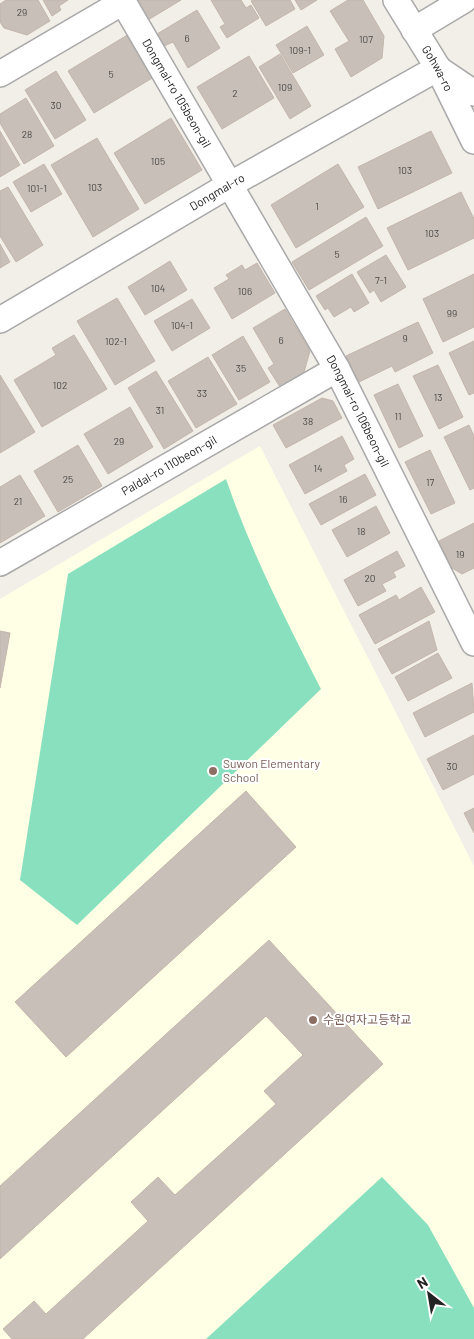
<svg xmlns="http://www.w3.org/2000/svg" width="474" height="1339" viewBox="0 0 474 1339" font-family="Barlow,'Noto Sans KR',sans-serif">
  <rect width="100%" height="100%" fill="#f2efe9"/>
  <!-- education -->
  <path fill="#ffffe5" d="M260 446 474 866V1339H0V599Z"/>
  <!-- pitch -->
  <path fill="#88e0be" d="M226 479C251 552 286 620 321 689L77 925 20 880 68 574Z
    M382 1177 428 1225 474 1308V1339H206Z"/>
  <!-- building -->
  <path fill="#c7bfb8" stroke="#c4b6ab" d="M6 0H38L50 21 27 35 4 28 0 22V4Z
    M43 0H68L59 6 61 10 52 16Z
    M136 0H181L148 20Z
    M211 0H241L246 8 251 5 259 18 227 38 220 27 225 24Z
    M253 0H290L295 9 266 26 251 1Z
    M295 0H317L301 10Z
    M348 0H363L384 36 382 58 351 77 335 49 349 41 330 11Z
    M197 10 220 48 188 68 173 42 164 46 157 34Z
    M307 26 324 55 293 73 276 45Z
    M129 34 154 77 94 113 68 71Z
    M280 54 311 106 290 119 259 67Z
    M249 56 274 98 222 129 197 87Z
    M56 71 86 120 55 139 25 90Z
    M26 98 54 146 24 164 0 123V114Z
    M171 118 202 170 145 204 114 153Z
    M0 131 20 165 0 177Z
    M431 131 452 173 378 209 358 167Z
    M97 138 139 209 93 237 51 165Z
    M44 164 62 194 31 212 13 182Z
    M338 164 364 207 296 248 271 205Z
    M8 187 43 245 16 262 0 236V191Z
    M461 192 474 219V238L408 270 387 228Z
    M366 217 383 246 309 290 292 262Z
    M0 244 10 262 0 268Z
    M386 255 406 287 381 302 374 290 370 293 357 272Z
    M170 261 187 290 145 315 128 287Z
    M257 263 275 293 232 319 214 288 229 279 226 275 242 265 245 270Z
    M352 274 369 303 354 312 351 307 334 317 328 308 325 310 316 296Z
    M474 274V327L443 342 423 299Z
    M117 298 155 361 115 385 77 321Z
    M192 299 210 328 172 351 154 321Z
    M285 309 310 351 304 372 280 387 268 368 274 364 253 328Z
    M418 322 433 353 395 372 392 366 359 382 346 356Z
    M74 335 107 389 42 427 14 380 56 355 52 348Z
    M243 336 270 382 239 400 212 355Z
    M474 341V393L469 395 449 353Z
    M208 357 237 404 196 428 168 381Z
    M438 365 463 417 439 429 413 376Z
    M156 371 193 431 164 449 128 388Z
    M0 375 35 432 0 453Z
    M398 384 423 436 399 448 374 395Z
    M322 398 333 401 342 418 286 448 273 425Z
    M130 407 153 447 108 474 84 434Z
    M469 425 474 436V488L470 490 444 437Z
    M342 436 354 459 344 465 347 471 305 494 289 465Z
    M78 445 102 486 58 512 34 471Z
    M430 450 455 503 431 514 405 462Z
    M365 474 376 495 321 525 309 504Z
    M20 475 45 516 0 543V487Z
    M376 506 390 533 347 557 332 530Z
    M474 523V568L462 574 452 568 439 541Z
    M397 551 405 566 393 572 396 577 382 584 386 591 358 606 344 580Z
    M421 587 435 612 375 644 359 615 396 595 399 600Z
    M429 621 437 650 392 674 378 649Z
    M0 631 10 633 0 688Z
    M438 653 452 678 408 701 395 677Z
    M472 683 474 712 425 737 413 713Z
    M474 735V774L443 790 427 759Z
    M246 791 296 847 66 1057 15 1002Z
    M474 808V833L464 813Z
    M269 940 383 1064 83 1339H12L3 1329 34 1301 46 1314 148 1221 131 1202 158 1177 175 1195 276 1104 264 1091 303 1055 266 1016 0 1259V1186Z"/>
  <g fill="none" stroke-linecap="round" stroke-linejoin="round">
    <!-- minor casing -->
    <g stroke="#a9a9a9" stroke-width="28">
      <g id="minor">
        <path id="s1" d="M122 0 337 369 474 643"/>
        <path id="s2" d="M396 0 438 68 474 141"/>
        <path d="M414 30 464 0"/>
        <path d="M440 70 474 93"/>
        <path d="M0 74 123 2"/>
        <path id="s3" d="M0 320 231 184 438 68"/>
        <path id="s4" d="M0 563 337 369"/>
      </g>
    </g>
    <!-- minor -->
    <use href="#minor" stroke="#fff" stroke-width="25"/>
  </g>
  <!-- markers -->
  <g fill="#8d6e63" stroke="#fff" stroke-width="2">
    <circle cx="213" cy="771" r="5"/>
    <circle cx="313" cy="1020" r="5"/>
  </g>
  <g text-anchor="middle" stroke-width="4" stroke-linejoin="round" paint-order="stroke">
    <!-- number labels -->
    <g font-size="10" fill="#4b4948">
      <text x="22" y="16">29</text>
      <text x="187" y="42">6</text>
      <text x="366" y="43">107</text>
      <text x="300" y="54">109-1</text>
      <text x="111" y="78">5</text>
      <text x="285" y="91">109</text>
      <text x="235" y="97">2</text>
      <text x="56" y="109">30</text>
      <text x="27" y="138">28</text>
      <text x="158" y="165">105</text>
      <text x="405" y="174">103</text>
      <text x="95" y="191">103</text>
      <text x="37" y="192">101-1</text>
      <text x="317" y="210">1</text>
      <text x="432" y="237">103</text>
      <text x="337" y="258">5</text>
      <text x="381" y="284">7-1</text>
      <text x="158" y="292">104</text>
      <text x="245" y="295">106</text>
      <text x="452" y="317">99</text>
      <text x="182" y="329">104-1</text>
      <text x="405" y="342">9</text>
      <text x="281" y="344">6</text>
      <text x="116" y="345">102-1</text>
      <text x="241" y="372">35</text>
      <text x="60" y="389">102</text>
      <text x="202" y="397">33</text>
      <text x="438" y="401">13</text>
      <text x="160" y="414">31</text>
      <text x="398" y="420">11</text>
      <text x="308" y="425">38</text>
      <text x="119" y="445">29</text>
      <text x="318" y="472">14</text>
      <text x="68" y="483">25</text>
      <text x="430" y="486">17</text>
      <text x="343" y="503">16</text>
      <text x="18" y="505">21</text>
      <text x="361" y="535">18</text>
      <text x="460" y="558">19</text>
      <text x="370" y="582">20</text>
      <text x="452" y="770">30</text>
    </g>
    <!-- street labels -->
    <g font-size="12" fill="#222" stroke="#fff">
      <text dy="4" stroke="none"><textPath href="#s2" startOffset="80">Gohwa-ro</textPath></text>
      <text dy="4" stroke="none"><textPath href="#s1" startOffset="108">Dongmal-ro 105beon-gil</textPath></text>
      <text dy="4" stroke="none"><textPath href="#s3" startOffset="252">Dongmal-ro</textPath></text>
      <text dy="4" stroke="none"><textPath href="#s1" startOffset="474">Dongmal-ro 106beon-gil</textPath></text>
      <text dy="4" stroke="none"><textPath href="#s4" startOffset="195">Paldal-ro 110beon-gil</textPath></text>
    </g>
    <!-- education labels -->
    <g font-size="12" fill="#785e54" stroke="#fff" text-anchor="start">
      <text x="223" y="768">Suwon Elementary<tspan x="223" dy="14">School</tspan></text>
      <text x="323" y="1024">수원여자고등학교</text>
    </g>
  </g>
  <!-- north arrow -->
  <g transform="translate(429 1294) rotate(329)" stroke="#ffffff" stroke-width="4" paint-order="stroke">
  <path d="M0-4L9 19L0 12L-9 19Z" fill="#222222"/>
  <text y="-8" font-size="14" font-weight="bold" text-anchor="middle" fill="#222222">N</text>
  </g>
</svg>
